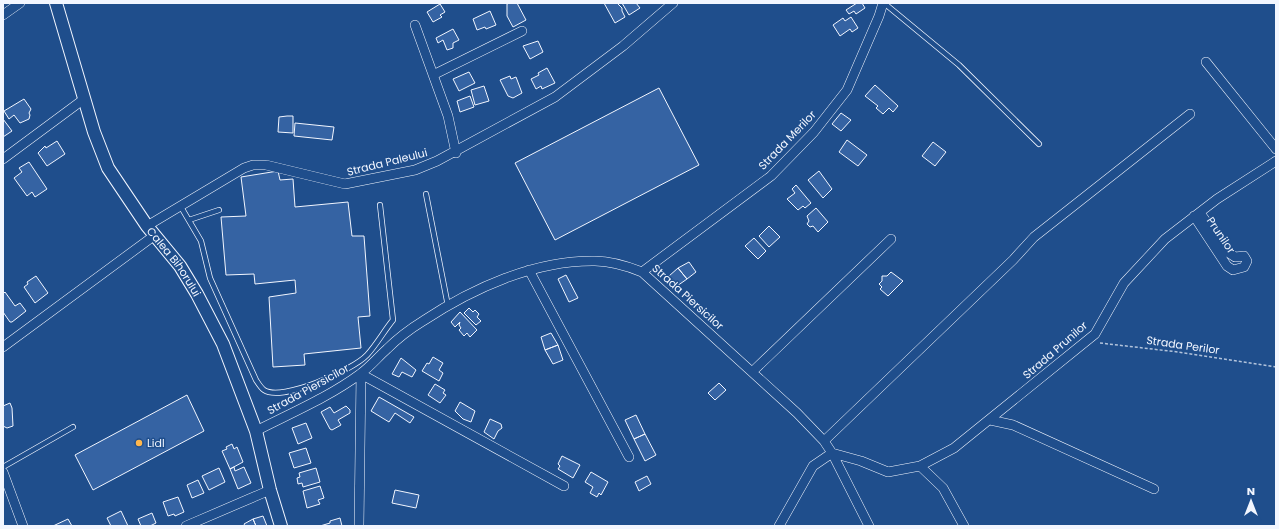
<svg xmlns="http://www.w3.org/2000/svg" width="1279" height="529" viewBox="0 0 1279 529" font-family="Poppins,sans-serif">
  <rect width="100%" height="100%" fill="#1f4e8c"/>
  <!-- building -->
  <path fill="#3563a3" stroke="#f2f6ff" d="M509 3H517L526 20 513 27 507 16V4Z
    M604 3H617L622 8V11L625 17 615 23Z
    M622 3H636L640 8 629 15Z
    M857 3H862L865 8 856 14 854 11 849 14 846 10Z
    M440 4 445 12 440 15 442 17 433 22 427 12Z
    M490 11 496 25 486 29 485 27 477 30 473 19Z
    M851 17 858 28 852 32 850 29 840 36 833 25 843 18 845 21Z
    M453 29 459 40 453 43V48L447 50 443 40 438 43 436 38Z
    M538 41 543 52 530 59 523 46Z
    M547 68 555 83 542 89 541 86 536 89 531 79 539 75 538 73Z
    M469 72 475 83 459 91 453 79Z
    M510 76 511 79 516 77 522 93 513 98 508 96 500 80Z
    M875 85 898 106 893 112 889 108 883 114 876 108 878 106 865 96Z
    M484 86 489 101 475 105 471 90Z
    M659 88 699 165 555 240 515 163Z
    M470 96 474 107 460 112 457 101Z
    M24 99 31 109 29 113 30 115 29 119 20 123 14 115 9 119 4 111Z
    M841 113 851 120 841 131 832 124Z
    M287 116H293V133L278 132 279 117Z
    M3 119 12 131 3 137Z
    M295 123 334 127 332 140 294 136Z
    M847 140 867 155 858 166 839 152Z
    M57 141 65 154 47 166 38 153 45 146 46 148Z
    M933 142 946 152 935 166 922 156Z
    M29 162 47 189 35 197 32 192 27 196 14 178 22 172 19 168Z
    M278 171 280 180 293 179 295 207 348 202 352 236H364L370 316 358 317 361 348 304 354 305 365 273 367 269 297 296 293 295 280 255 284 254 274 226 275 221 217 246 216 241 177Z
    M819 171 832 189 823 198 808 180Z
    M796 185 811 203 805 208 803 206 798 210 787 199 795 193 792 189Z
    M816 208 828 222 818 232 813 226 810 227 807 224 809 221 807 216Z
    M769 226 780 237 769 247 759 236Z
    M754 238 766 251 758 259 745 246Z
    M689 262 696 272 687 279 678 268Z
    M678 268 687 279 677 286 669 276Z
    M891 272 903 281 888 296 880 289 882 287 879 284 882 281V276H887Z
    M566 275 578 298 569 302 558 279Z
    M36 276 48 293 35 303 24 287 28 284 27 282Z
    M5 292 15 306 20 303 26 311 12 322H10L3 312V294Z
    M469 308 473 312 475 310 479 314 477 317 481 321 476 325 464 313Z
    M460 312 477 330 470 337 467 333 464 336 459 330 461 328 459 325 460 322 455 327 451 322Z
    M551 333 558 345 545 350 541 337Z
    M558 345 563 360 553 364 545 350Z
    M433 357 443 363 439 370 443 373 439 381 422 371 427 363 429 364Z
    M401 358 416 370 412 377 402 372 399 377 392 374Z
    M719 383 726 390 715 400 708 393Z
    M435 384 445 390 443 393 446 395 440 403 428 395Z
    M187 395 204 431 93 490 75 455Z
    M379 397 414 417 410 423 395 413 389 422 371 411Z
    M460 402 475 411 471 422 463 419 455 411Z
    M10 403 12 408 13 426 7 428 3 426V406Z
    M346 406 350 410V413L338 420 341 425 332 430 330 429 321 412 330 407 334 413Z
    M636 415 645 434 634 439 625 420Z
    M490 419 501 424 502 428 498 431 494 439 484 432Z
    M306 423 312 438 298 444 292 428Z
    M645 434 656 455 645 461 634 439Z
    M232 444 234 449 237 447 243 462 230 469 222 451 227 449 226 447Z
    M306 448 311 463 294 468 289 453Z
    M562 456 580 465 573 478 558 469 560 466 558 464Z
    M234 467 235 471 244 467 251 483 238 489 230 469Z
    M219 468 225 482 209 490 202 476Z
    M316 468 320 482 303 487 302 483 298 484 297 478 300 477 299 473Z
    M591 472 608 482 601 495 599 493 597 497 590 493 593 487 585 482Z
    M647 476 651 484 639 491 635 482Z
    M198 480 204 493 192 498 187 485Z
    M320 486 324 498 318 500 320 504 307 508 303 491Z
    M395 490 419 495 416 508 392 503Z
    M178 497 184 512 175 516 174 514 168 516 163 502Z
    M121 511 128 526H111L107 518Z
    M152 513 156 523 150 526H141L138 519Z
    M263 516 267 526H256L253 519Z
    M340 518 342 526H320L330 523V521Z
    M68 519 72 526H53Z
    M253 519 256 526H245L244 524Z"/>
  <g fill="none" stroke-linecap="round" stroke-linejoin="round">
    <!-- lane casing -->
    <g stroke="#f2f6ff" stroke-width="6">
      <path id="lane" d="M884 3 959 65 1039 144
        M426 194 448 306
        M181 207 201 241 210 278 256 380C258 383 261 388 264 390 282 402 353 370 367 355 377 344 384 331 393 320L380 205
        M189 220 219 210
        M3 467 73 427"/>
    </g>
    <!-- street casing -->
    <g stroke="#f2f6ff" stroke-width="10">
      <path id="street" d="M3 15 20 3
        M415 25 448 116 456 153
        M1206 62 1276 149
        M433 75 522 31
        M3 159 84 99
        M1194 216 1227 266 1233 270 1244 267 1247 261 1244 256 1235 257 1229 253 1200 213
        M147 226 244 168 253 165H266L345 184 415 170 437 161 555 97 623 46 673 3
        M529 270 629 457
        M642 272 771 176 814 132 847 90 879 16 883 3
        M3 347 155 235
        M752 372 891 239
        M990 420 1013 425 1154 489
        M256 431C291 413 329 397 360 374 370 367 378 357 387 349 397 339 410 329 423 321 473 288 535 260 595 261 612 261 627 266 642 272L797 413 824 441 832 453 869 526
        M824 441 1013 260 1034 237 1190 114
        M920 466 943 488 964 526
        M3 472 23 526
        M186 526 270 490
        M359 526 361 374 564 486
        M779 526 813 466 832 453 861 461 888 472 920 466 954 448 1095 334 1124 283 1165 239 1217 199 1276 161"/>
    </g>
    <!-- secondary casing -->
    <g stroke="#f2f6ff" stroke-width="14">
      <g id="secondary">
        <path id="s1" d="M56 3 94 132 108 168 147 226 180 266 197 294 223 344 256 431 270 490 281 526"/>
      </g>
    </g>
    <!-- path -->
    <path stroke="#b3c4dc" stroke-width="1.5" stroke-dasharray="3 2" stroke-linecap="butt" d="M1100 343 1178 352 1276 367"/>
    <!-- lane -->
    <use href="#lane" stroke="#1f4e8c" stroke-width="4.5"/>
    <!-- street -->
    <use href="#street" stroke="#1f4e8c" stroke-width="9"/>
    <!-- secondary -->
    <use href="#secondary" stroke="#1f4e8c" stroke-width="12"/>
  </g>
  <!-- markers -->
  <circle fill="#ffb74d" stroke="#1f4e8c" stroke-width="1.5" cx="139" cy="443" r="4"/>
  <g text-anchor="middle" stroke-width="3" stroke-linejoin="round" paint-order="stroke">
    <!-- street labels -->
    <g font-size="11" fill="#f2f6ff" stroke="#1f4e8c">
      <text transform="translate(787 140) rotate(-46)" y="4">Strada Merilor</text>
      <text transform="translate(387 162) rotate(-14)" y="4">Strada Paleului</text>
      <text transform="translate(1221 235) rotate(56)" y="4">Prunilor</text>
      <text dy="4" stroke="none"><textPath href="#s1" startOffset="288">Calea Bihorului</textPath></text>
      <text transform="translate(688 297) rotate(42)" y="4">Strada Piersicilor</text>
      <text transform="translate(1183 345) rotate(8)" y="4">Strada Perilor</text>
      <text transform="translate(1055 350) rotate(-41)" y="4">Strada Prunilor</text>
      <text transform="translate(308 389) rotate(-29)" y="4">Strada Piersicilor</text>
    </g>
    <!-- poi labels -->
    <g font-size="11" fill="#f2f6ff" stroke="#1f4e8c" text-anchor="start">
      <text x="147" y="447">Lidl</text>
    </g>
  </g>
  <!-- border -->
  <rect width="1279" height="529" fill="none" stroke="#f2f6ff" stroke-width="8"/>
  <!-- north arrow -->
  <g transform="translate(1251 501)" stroke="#1f4e8c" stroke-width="3" paint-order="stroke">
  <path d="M0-3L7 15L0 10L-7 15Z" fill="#f2f6ff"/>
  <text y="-6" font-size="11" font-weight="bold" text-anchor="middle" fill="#f2f6ff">N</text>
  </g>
</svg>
